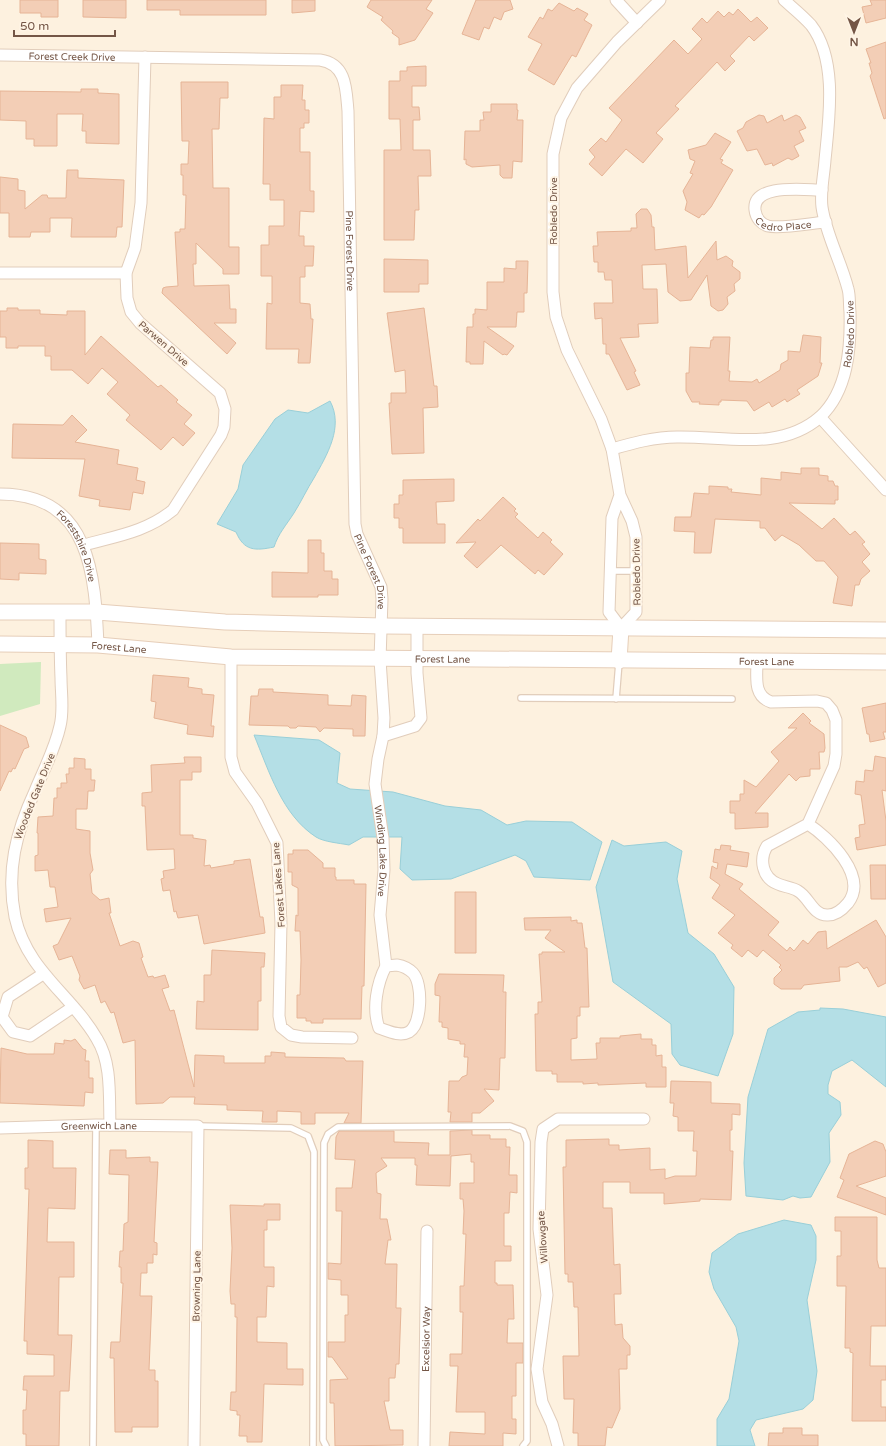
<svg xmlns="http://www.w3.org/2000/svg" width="886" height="1446" viewBox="0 0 886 1446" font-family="'Varela Round',sans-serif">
  <rect width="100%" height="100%" fill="#fdf1df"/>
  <!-- green -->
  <path fill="#d0eabe" d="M41 662 40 704 0 716V664Z"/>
  <!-- water -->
  <path fill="#b4dfe6" stroke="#99cfd8" d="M330 401C344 427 327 455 314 478 307 489 301 502 294 513 287 524 278 534 274 547 255 551 244 551 236 532L217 524 238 489 243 465 275 419 288 410 308 413Z
    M254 735 319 740 340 753 337 783 350 789 393 792 445 806 481 810 507 825 526 821 572 822 602 842 590 880 534 877 526 861 515 855 451 879 412 880 400 869 402 837H363L349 845C339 843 324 842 316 837 282 815 269 771 254 735Z
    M612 840 624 846 666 842 682 851 677 879 688 933 714 954 734 987 733 1034 718 1076 680 1065 672 1054 671 1024 613 982 596 887Z
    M820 1008 843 1009 886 1017V1087L852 1060 832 1071 828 1085V1094L840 1102 841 1115 829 1133 830 1162 811 1197 800 1198 793 1196 783 1200 746 1196 744 1163 748 1097 768 1029 798 1012 820 1010Z
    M784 1220 811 1225 816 1236V1260L807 1300 817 1371 813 1400 803 1409 756 1420 750 1430 755 1446H717V1419L729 1399 739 1341 736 1327 714 1289 709 1272 712 1253 738 1234Z"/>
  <!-- building -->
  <path fill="#f3ceb6" stroke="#e6b496" d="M20 0H58V17H41V13H20Z
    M83 0H126V18L83 17Z
    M147 0H266V15H180V10H147Z
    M292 0H315V11L292 13Z
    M371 0H432L426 9 433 13 415 40 399 45V38L392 33 393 31 381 20 383 17 367 7Z
    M476 0H510L513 9 504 12 501 20 494 17 489 29 484 27 479 40 462 34Z
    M870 0H886V18L866 23 862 7 872 5Z
    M559 3 574 11 577 8 588 14 584 20 592 25 576 57 572 55 554 85 528 70 542 44 528 37 540 17 543 19 548 9 552 11Z
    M738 9 751 22 757 17 768 28 754 41 749 36 730 56 735 61 725 71 717 62 675 106 679 109 656 133 663 139 643 163 626 149 602 176 589 164 595 157 589 150 601 138 606 142 622 120 609 108 674 40 688 54 702 39 692 29 702 18 707 23 718 11 724 17 729 12 733 15Z
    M886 42V118L884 119 870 76 872 73 869 63H871L866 49Z
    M426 66V86H412V107H419L420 120H413V150H430L431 176H418L419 210H415L414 240H384V150H401L400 119H389V81H400V71H407V67Z
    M181 82H228V98H220L219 129H212L213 188H229V247H239V274H223V269L196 243V264H193L194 286 229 285 230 309H236V323H214L236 343 227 354 162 293 163 288 166 287 178 286 175 232H180V229H185L186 195H183V175H181V164H188L189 141H182Z
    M281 85H303L302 100H305V110H309V123H304V128H300V152H310V191H314V212L300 211 299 236H304V246H314L313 266H305V277H300V303L310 304 311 319H313L310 363H298L299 349H266L267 303 272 304V276H261V245H269V226H284V200H270V184H263L264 118 274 119V97H281Z
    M81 89H98V93L119 94V144L86 143V131H82L83 114H57V146H34V139H26V121L0 120V91L81 92Z
    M491 104H517V110H518L517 120H523L522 162 513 161 512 178H503L500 175V165L472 167 466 164V159L464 160 465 131H480V120H484L483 112H491Z
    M759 115 764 116 767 123 782 115 784 121 796 115 800 117 806 128 799 131 804 141 794 146 799 156 792 160 788 158 773 166 772 163 765 165 757 149 747 151 737 131 743 128 746 122Z
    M715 133 731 142 720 159 723 160 721 163 733 170 711 207 704 215 702 214 699 218 685 210 687 202 683 191 693 174 690 173 695 161 690 159 688 150 706 145Z
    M67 170H78V178L124 180 122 227H117L116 237H71L72 218H50V232H31L30 237H9V213H0V177L18 179V190L25 191V209L42 195H47L48 198H66Z
    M641 209H647L651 215 652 227H654L655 250 686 246 688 278 716 241 717 260 726 256 733 261 732 266 740 272V279L734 284 735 291 727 297 728 304 723 310 718 311 711 306 707 275 691 300 680 301 668 292 666 264 642 265 643 289H657L658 323 638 324 639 337 620 338 636 371 634 372 640 385 627 390 609 354H606V344H603L602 318 595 319 594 303H613L612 280H605L604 272H598V262H594L593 246H598L597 232 631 231V228H637L636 214Z
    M384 259 428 260V284H419V292H384Z
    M516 261H528L527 293H524V312H517L516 327H487L514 346 507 355 504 354 503 355 484 341 483 364H470V362H466L467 327H473V314H475V309L487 310V282H504V268L516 269Z
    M7 308H18V310H40V314L67 315V311H85V355L101 336 158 387 161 385 178 400 176 402 192 415 184 424 195 433 183 446 173 437 161 450 126 420 130 415 107 394 118 382 102 368 88 384 72 370H51V356H45V346H18V348H6V337H0V311H7Z
    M424 308 434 386H437L438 407 423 408 424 453 392 454 389 403H391V393H406L405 370 395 372 387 313Z
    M803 335 821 337 820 363H822L818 376 797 390 800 394 787 402 785 399 772 407 769 402 754 411 747 401 721 400V402H719V405L699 404 700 402H692L686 391V373H689L690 347 710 348 711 340H713V337H730L728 371H730L729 381 752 382 757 379 759 383 780 370 781 364 788 360V351L800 352Z
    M72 415 87 430 75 442 119 450 117 464 138 468 136 480 145 482 143 494 133 492 130 510 99 506 100 500 79 496 85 459 12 458 13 424 63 425Z
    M801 468H819V475L828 476V481H833L835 486H838V500H835V504L789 503 822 529 834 518 850 535 855 531 865 542 862 544 870 554 862 562 870 571 861 579 859 585H855L852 606 833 603 838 577 824 561H816L799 545 782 535 775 541 765 528H760V521L715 519 711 553H694L695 532 674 531 675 517H691L694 493 709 494V486L728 487V489H732L731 492 761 495V478L781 480V472L801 474Z
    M454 479V501L436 502 437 524H445V543H403V528H399V518H394V504H399V495H403V480Z
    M503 497 516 509 514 511 518 514 515 517 538 538 543 532 552 540 550 542 563 554 544 575 538 570 535 574 501 545 477 568 464 556 476 542 456 543 478 519 480 521Z
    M308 540H321V553H324V571H332V579H338V595H318V597H272V572L308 573Z
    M0 543 39 544V559L46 560V574L19 573V580L0 579Z
    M153 675 189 678 188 687 202 689V694L214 695 211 726H214L213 737 187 734 188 725 154 718 156 702 151 701Z
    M259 689H273V692L328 695V705L351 706 352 695 366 696 365 736H353V729L324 728 320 732 316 727 298 726 296 728H290L288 726 249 725 251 696H258Z
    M886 703V732H883L885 739 870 742 869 734H867L862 708Z
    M803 713 811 721 809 723 824 734 825 748 824 752H819L820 769H810V776L800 777 796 781 789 774 755 813H768V827L735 829V813H730V801H740V794H744V780L756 787 779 761 771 752 797 728H788Z
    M0 725 26 737 29 747 24 749 15 769 13 768 11 772 9 771 0 791Z
    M875 756 886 758V791L882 790 886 821V845L857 850 855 838 860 837 859 825 865 824 861 795 855 794 856 781 864 782 865 770 873 771Z
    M184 757H201V772H192V780H180V835H193V838L206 840 204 866 210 865 211 868 234 864V861L250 859 260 917H263L265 933 204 944 198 915 178 918 176 911 174 912 170 890 163 891 161 879 164 878 163 871 175 869 174 849 147 850 145 806H142V793L152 792 151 765 185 763Z
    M74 758 85 759V769H91V780H95L94 791H88L87 809H76V829L90 831V853L93 870 90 874 92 893 100 900 109 898 111 913H109L120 946 133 941 139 943 143 957 141 958 148 977 153 976 154 978 165 975 169 987 162 989 170 1011 174 1010 194 1087 195 1055 224 1056V1063H265V1056H271V1052L285 1053V1057L344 1058 346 1061H363L361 1123H344L349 1113H315V1124H301V1112L277 1111V1122H262L263 1111 227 1110V1105L194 1104 195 1097H170L163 1103 136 1104 135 1040 123 1043 114 1012 111 1013 105 1001 101 1003 95 985 84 989 79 980 80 976 72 956 59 960 53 946 58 944 71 918 46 922 44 909 58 907 55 887H50L48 870 35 871V856L38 855V833H37L38 817 53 816 54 798H57V788H61V783H67L66 774H69V768H74Z
    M721 845 731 846 730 850 749 853 747 867 727 864 725 874 743 884 739 889 779 922 768 935 787 951 790 947 794 951 803 940 808 944 818 932 826 931 827 949 876 920 886 937V983L878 987 867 967 864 969 858 962 847 967H839L840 981 804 985 801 989H781L774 984V978L782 970 779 967 781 965 763 950 757 957 748 950 742 957 731 948 733 945 718 933 735 915 712 898 720 885 710 878 712 866 717 869 718 863 713 862 715 849 720 850Z
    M293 850H308L323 863V868H335V877H336V880H354V884H366L364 986H362L361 1019H323V1023H311V1021H306V1018H297V995H300L301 960 300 931H295L296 915 298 916V888L292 885V872H288V854H293Z
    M870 865H886V899H871Z
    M455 892H476V953H455Z
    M571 917V921L577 920V923H582L585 948H587L589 1007H580V1016H577V1038L571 1039V1060L597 1059 596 1043H600V1038H620V1036L641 1034V1039H652V1045H656V1056L662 1055V1067H666V1087H646V1083L598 1085V1083L583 1084V1082H557V1074H552V1071H536L535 1014H538V1002H542L539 954H542V952H565L545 938 551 930H525L524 918Z
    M212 950 265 953 264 967H261V1001H258V1030L196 1029 197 1001 204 1002V975H211Z
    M439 974 504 975 503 992H506L505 1058H500L499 1090 484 1089 494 1101 480 1113H472V1122H450L451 1112H448L449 1081H459L462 1077 467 1075 468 1057H464L465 1044H460V1041L448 1039V1028L442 1027V1022H439L440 996 435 995V984Z
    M75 1039 83 1049 86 1050 85 1061H89V1078H93V1093L85 1092 84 1106 0 1103 1 1048 27 1054H54L55 1043 64 1044V1040L71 1041Z
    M671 1081 711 1082V1103L740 1104V1115L732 1114V1130H730V1151H733L731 1200 700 1199V1201L664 1204V1193H630V1182H603V1208H612L614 1265 620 1264 621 1294H614L615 1325 622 1324 623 1338 630 1346V1355H627V1369H619L620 1409 612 1428 607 1427 605 1446H578V1433H573L574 1399H564L563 1356H579L578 1307H574L573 1282H568V1274H565L563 1167H566V1140L609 1139V1145H619V1150L650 1148V1170L665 1169V1179L675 1176H696L697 1151H693L694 1131H678V1117L673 1116 674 1103H670Z
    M472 1130V1135H490V1139H506V1147H510L509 1175H517V1193L510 1192 509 1213H504V1246H511V1261H495V1283H497V1285H513L514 1319H508L507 1343H523V1363H516V1396H512V1419H516V1434L503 1433V1446H449L450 1432 485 1434V1412H456L458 1366H450V1354H462L463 1312H460V1286H464L466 1234H463L464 1211 463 1199H460V1183H474V1162H471V1154L451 1156 450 1186 416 1185 417 1165H415V1158H381L387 1166 376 1173 377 1193 381 1194 380 1219H387L391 1240H388L385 1264H397L396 1308H401L399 1364H396L395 1378H389V1401H384L390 1430H403V1445L335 1446 334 1403H330V1380L348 1379 332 1357H328V1342H345V1315H348V1295H341V1280L328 1279V1263L341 1264 342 1211H336V1188H352L355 1160 335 1159 336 1137 339 1131H394V1142L429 1143 428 1155H450V1131Z
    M28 1140 53 1141V1168H76L75 1209 48 1208 47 1242H74V1277H59L58 1335H72L69 1391H60L59 1446H26V1434H23V1410H26L27 1390H23L24 1376H54V1355L27 1354V1341H24L29 1189H25V1168H28Z
    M875 1141 883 1144 886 1152V1176L856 1186 886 1198V1215L837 1197 844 1180 840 1178 849 1154Z
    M110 1150H126V1158L150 1157V1162H158L154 1242 157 1243V1255L153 1254V1263H147V1273H141L140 1296H152L149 1370H155V1381H158V1427H132V1432H115L114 1358H110L111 1342H120L123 1283H121V1267H119L120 1251H123L124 1224 128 1222 129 1175 109 1174Z
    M264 1204H280V1220H267V1230H264V1267H274V1287L267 1286 266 1317H257V1342L287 1343V1369H303V1385L264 1384 262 1442H247V1436H239L240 1415H237V1411L230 1410 231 1392H236L237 1317H235V1304H231L230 1291 232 1248 230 1205 264 1206Z
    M835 1217H877V1260L879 1268H886V1326H871L870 1366H886V1380H881V1407H886V1421H852L853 1353 850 1352V1348H845L846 1286H837V1256H841V1231H835Z
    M783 1428H802V1435H818V1446H768L769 1433H783Z"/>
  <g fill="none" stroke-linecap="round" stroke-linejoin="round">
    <!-- service casing -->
    <g stroke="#e1cdbb" stroke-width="8">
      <path id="service" d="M610 571H636
        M521 698 732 699
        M616 699 619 662
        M198 1126 291 1128 308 1136 314 1152 313 1446
        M93 1446 96 1125
        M326 1446 323 1440 324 1143 328 1134 338 1127 510 1126 523 1131 527 1142V1441L523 1446"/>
    </g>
    <!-- minor casing -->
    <g stroke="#e1cdbb" stroke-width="13">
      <g id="minor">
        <path d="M616 0 637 23"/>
        <path id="s1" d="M0 55 320 60C347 64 346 90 348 111L355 524 357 534 381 587 382 599 380 660 384 718 383 736 378 759 375 784 383 838 384 870 380 915 386 966"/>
        <path id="s2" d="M822 190C804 190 752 183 755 210 756 218 761 224 768 226 780 229 812 223 826 222"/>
        <path d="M0 273H126"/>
        <path d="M820 417 886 490"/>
        <path id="s3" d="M612 449C633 443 654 437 677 437 725 436 780 452 820 417 848 391 851 347 850 312 849 304 850 296 848 289 841 261 826 235 822 207 820 192 824 175 825 160 829 119 838 60 811 25 803 16 793 8 784 0"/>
        <path id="s4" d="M0 494C91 494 95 576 98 645"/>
        <path d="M620 495 612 518 609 612 621 628 636 612V537L632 521 620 495 612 449 601 419 567 350 556 317 553 292V154L561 118 577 88 617 42 660 0"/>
        <path d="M84 545C116 536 146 532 173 510L221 435 224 427 225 409 220 393 140 323 131 312 127 298 126 273 135 248 141 203 145 57"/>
        <path d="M60 611C60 633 60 655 61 678 61 693 64 711 60 726 55 749 44 769 35 791 16 832 6 871 15 917 27 971 72 995 97 1039 112 1063 109 1097 110 1125"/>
        <path d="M231 657V757L235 772 257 803 277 843 281 923 279 1016 281 1027 291 1035 302 1037 352 1038"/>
        <path d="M757 661C757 677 753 696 771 702L817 701 826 703 832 710 836 720V754L834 766 808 824C828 837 869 876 848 903 843 909 836 915 828 915 813 916 809 897 798 891 792 887 784 887 778 884 762 878 759 859 767 846L808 824"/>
        <path d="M383 736 415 726 421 718 417 673V627"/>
        <path d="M397 965C403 966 409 969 413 973 423 984 422 1024 409 1032 400 1037 388 1031 379 1028 372 1009 377 983 386 966Z"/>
        <path d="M43 974 8 997 2 1017 13 1032 30 1036 73 1007"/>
        <path id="s5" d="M0 1128 96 1125 198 1126 194 1446"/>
        <path id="s6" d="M424 1446 427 1231"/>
        <path d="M558 1446 552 1424 542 1402 537 1369 547 1295 539 1229 541 1142 543 1129 558 1119H644"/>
      </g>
    </g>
    <!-- secondary casing -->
    <g stroke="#e6ceb9" stroke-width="17">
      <g id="secondary">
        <path d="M0 612H97L225 622 382 626 886 630"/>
        <path id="s7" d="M0 644 98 645 231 657 886 662"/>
        <path d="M619 661 621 628"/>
      </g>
    </g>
    <!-- service -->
    <use href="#service" stroke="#fff" stroke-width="5.5"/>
    <!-- minor -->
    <use href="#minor" stroke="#fff" stroke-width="11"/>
    <!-- secondary -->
    <use href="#secondary" stroke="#fff" stroke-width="15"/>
  </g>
  <g text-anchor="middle" stroke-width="4" stroke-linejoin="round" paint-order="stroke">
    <!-- street labels -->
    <g font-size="10" fill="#745646" stroke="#fff5e6">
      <text dy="4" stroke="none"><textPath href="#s1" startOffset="72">Forest Creek Drive</textPath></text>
      <text transform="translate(553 211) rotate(-90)" y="4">Robledo Drive</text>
      <text dy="4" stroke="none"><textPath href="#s2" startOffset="115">Cedro Place</textPath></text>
      <text dy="4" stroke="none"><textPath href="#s1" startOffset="524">Pine Forest Drive</textPath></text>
      <text dy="4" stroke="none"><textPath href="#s3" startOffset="305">Robledo Drive</textPath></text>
      <text transform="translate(164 343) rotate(41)" y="4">Parwen Drive</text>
      <text dy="4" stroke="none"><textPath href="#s4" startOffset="102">Forestshire Drive</textPath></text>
      <text dy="4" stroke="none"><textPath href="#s1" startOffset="848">Pine Forest Drive</textPath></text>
      <text transform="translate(636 572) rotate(-91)" y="4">Robledo Drive</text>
      <text dy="4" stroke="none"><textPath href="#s7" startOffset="119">Forest Lane</textPath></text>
      <text dy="4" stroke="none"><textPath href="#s7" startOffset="443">Forest Lane</textPath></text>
      <text dy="4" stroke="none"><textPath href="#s7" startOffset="767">Forest Lane</textPath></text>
      <text transform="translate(34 796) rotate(-68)" y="4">Wooded Gate Drive</text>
      <text dy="4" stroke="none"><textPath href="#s1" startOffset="1131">Winding Lake Drive</textPath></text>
      <text transform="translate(278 885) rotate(-94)" y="4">Forest Lakes Lane</text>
      <text dy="4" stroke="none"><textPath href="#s5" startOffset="99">Greenwich Lane</textPath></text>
      <text transform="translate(542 1237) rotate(-94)" y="4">Willowgate</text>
      <text transform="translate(196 1286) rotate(-89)" y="4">Browning Lane</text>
      <text dy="4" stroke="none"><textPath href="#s6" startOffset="107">Excelsior Way</textPath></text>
    </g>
  </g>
  <!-- north arrow -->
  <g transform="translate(854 32) rotate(180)" stroke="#fff5e6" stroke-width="3" paint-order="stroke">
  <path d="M0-3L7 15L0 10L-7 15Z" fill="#745646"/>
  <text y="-6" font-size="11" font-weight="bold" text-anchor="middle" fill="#745646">N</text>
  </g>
  <!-- scale -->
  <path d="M14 30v6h101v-6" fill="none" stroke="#745646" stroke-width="2"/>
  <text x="20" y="30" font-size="12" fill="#745646" stroke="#fff5e6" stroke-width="3" paint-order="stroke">50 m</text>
</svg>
